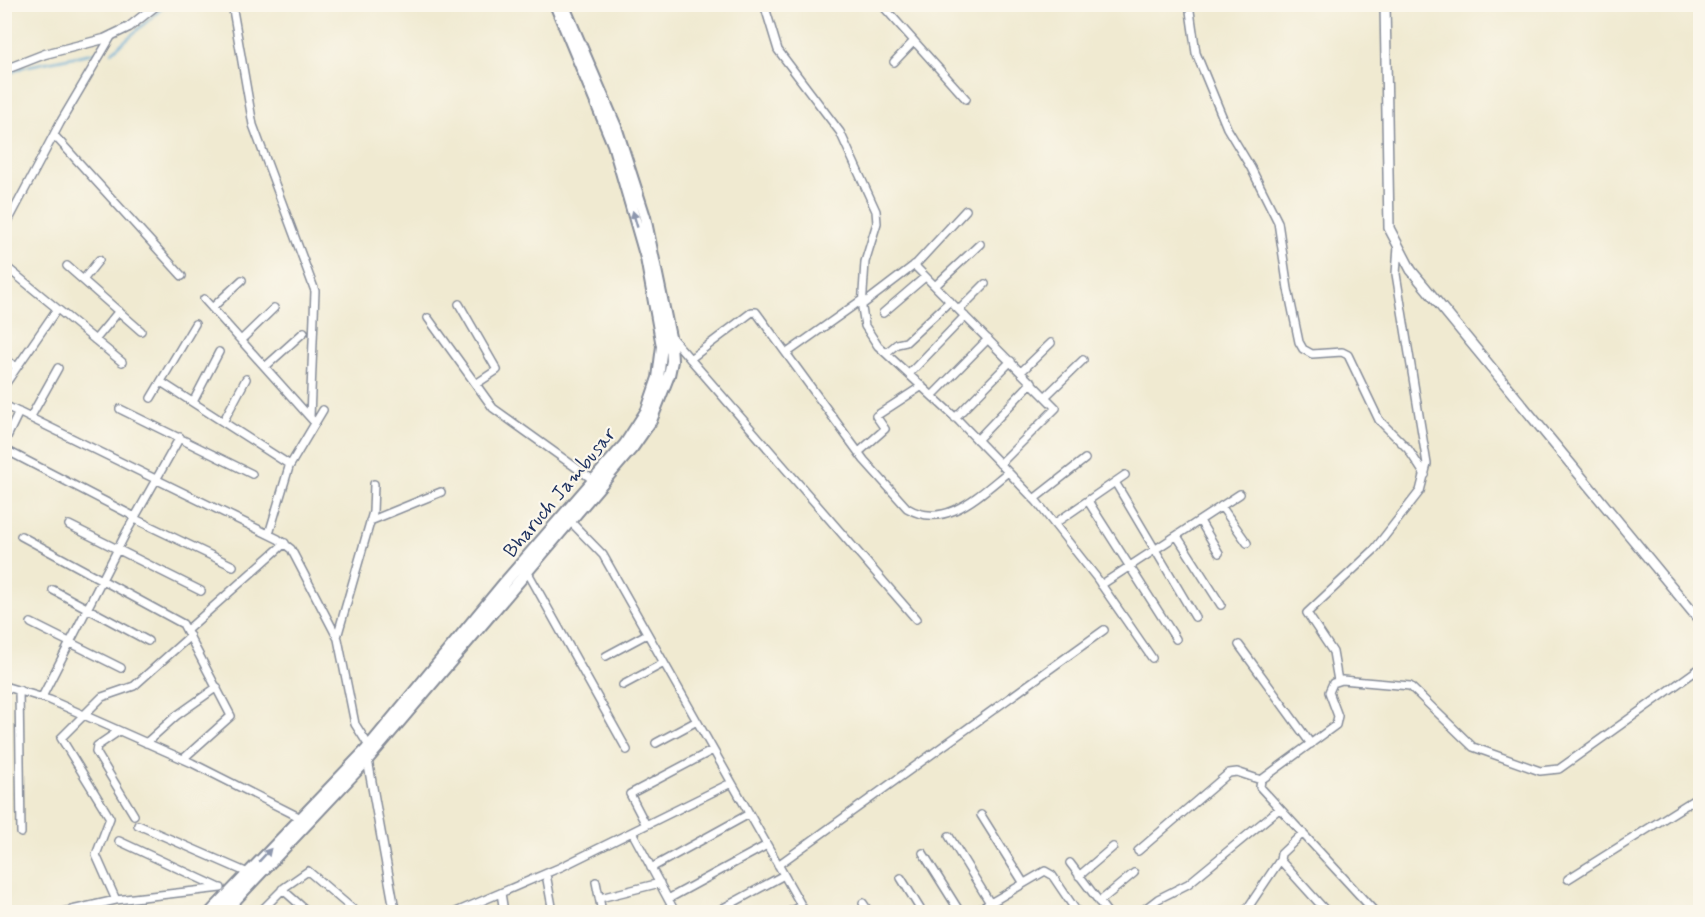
<svg xmlns="http://www.w3.org/2000/svg" width="1705" height="917" viewBox="0 0 1705 917" font-family="Mynerve,sans-serif">
  <rect width="100%" height="100%" fill="#fbf7ec"/>
  <filter id="ink" filterUnits="userSpaceOnUse"><feTurbulence type="fractalNoise" baseFrequency=".0167" numOctaves="2"/><feDisplacementMap in="SourceGraphic" scale="12" xChannelSelector="R" yChannelSelector="G"/><feConvolveMatrix kernelMatrix="1 2 1 2 8 2 1 2 1" color-interpolation-filters="sRGB"/></filter>
  <filter id="wash" filterUnits="userSpaceOnUse"><feTurbulence type="fractalNoise" baseFrequency=".008" numOctaves="4" result="noise"/><feDisplacementMap in="SourceGraphic" scale="24" xChannelSelector="R" yChannelSelector="G"/><feGaussianBlur stdDeviation="1.35" result="paint"/><feColorMatrix in="noise" values="0 0 0 0 0 0 0 0 0 0 0 0 0 0 0 0 0 1.4 0 .05"/><feComposite in="paint" operator="in"/></filter>
  <g filter="url(#wash)">
    <rect width="100%" height="100%" fill="#f0ead1"/>
    <g fill="none" stroke-linecap="round" stroke-linejoin="round">
      <!-- stream -->
      <path stroke="#5da8d5" stroke-width="2" d="M112 52 167 4
        M4 76 23 67 98 52"/>
    </g>
  </g>
  <g filter="url(#ink)">
    <g fill="none" stroke-linecap="round" stroke-linejoin="round">
      <!-- minor casing -->
      <g stroke="#868c98" stroke-width="10">
        <path id="minor" d="M232 4 253 125 315 291 310 417
          M764 4 778 50 840 132 876 211 877 223 865 262 862 308 865 326 878 346 959 421 1037 502 1096 577 1152 658
          M881 4 966 99
          M1189 4 1196 53 1227 128 1251 168 1278 222 1288 289 1299 342 1303 349 1312 354 1342 352 1348 355 1379 420 1408 449 1425 475
          M894 62 914 41
          M54 135 182 276
          M4 229 60 123 112 35
          M4 265 122 362
          M914 265 1056 408 1000 464
          M67 266 141 331
          M83 280 99 260
          M935 286 980 244
          M204 299 315 423
          M459 304 497 370 476 384
          M862 305 917 263 966 210
          M212 308 242 280
          M959 310 985 284
          M883 313 925 277
          M428 318 493 408 596 482
          M672 338 916 619
          M95 340 119 311
          M241 340 274 308
          M787 353 863 299
          M886 353 897 344 906 342 950 301
          M4 359 17 367
          M690 359 752 312H756L864 460 907 508C945 531 980 494 1008 472
          M265 367 304 332
          M1021 372 1051 343
          M909 374 965 316
          M161 382 290 465
          M4 386 57 309
          M932 396 988 339
          M1046 396 1083 360
          M151 398 195 324
          M193 402 219 352
          M4 405 278 539 291 549 338 639 355 724 369 746
          M120 409 252 474
          M30 418 58 368
          M955 418 1011 361
          M223 422 246 379
          M977 440 1032 382
          M4 443 19 412
          M4 449 135 517
          M859 452 885 429 876 416 922 386
          M1115 482 1195 617
          M1034 499 1085 459
          M1088 501 1176 639
          M1221 506 1247 543
          M135 519 233 566
          M569 520 603 555 805 912
          M370 521 441 492
          M1200 521 1219 553
          M1054 524 1125 475
          M69 525 201 591
          M269 534 289 467 323 410
          M21 536 183 624 231 716 183 759
          M1177 536 1221 605
          M527 571 627 750
          M1101 585 1240 494
          M53 590 148 641
          M31 623 121 668
          M187 630 285 543
          M337 637 373 512 374 484
          M1239 645 1311 744
          M606 656 647 634
          M1338 681 1333 652 1307 613 1374 550 1420 491 1427 464 1396 274 1398 246
          M623 685 664 663
          M4 686 50 700 192 763 303 819
          M19 690 21 833
          M42 697 126 533 180 437
          M119 731 97 746 96 752 134 815
          M146 743 176 716 217 687
          M656 743 697 721
          M981 815 1023 882
          M138 825 248 873
          M646 825 630 794 713 750
          M632 832 675 912
          M1303 833 1281 854 1280 860 1327 912
          M949 836 990 903
          M119 841 220 888
          M1138 851 1229 773 1237 772 1261 780
          M923 853 960 912
          M1070 863 1107 912
          M778 865 1104 630
          M651 868 749 814
          M546 874 553 912
          M1079 876 1113 847
          M901 878 922 912
          M1568 879 1700 796
          M596 882 602 912
          M282 889 308 912
          M501 893 504 912
          M600 898 660 883
          M668 899 767 845
          M116 900 96 855 110 818 61 738 102 697 134 686 190 636
          M1099 902 1134 873
          M863 903 869 912
          M63 912 116 900 221 888
          M260 912 285 887 308 871 356 912
          M456 912 561 867 731 783
          M716 912 784 875
          M789 912 801 906
          M975 912 1045 871 1052 875 1077 912
          M1141 912 1158 899 1188 884 1279 809
          M1245 912 1280 860
          M1375 912 1260 787 1261 780 1336 725 1338 716 1329 692 1333 683 1342 680 1410 686 1473 747 1540 771 1559 769 1700 668"/>
      </g>
      <!-- tertiary casing -->
      <g stroke="#868c98" stroke-width="11">
        <path id="tertiary" d="M4 70 45 54 104 39 129 27 158 4
          M367 757 395 912"/>
      </g>
      <!-- secondary casing -->
      <g stroke="#868c98" stroke-width="12">
        <path id="secondary" d="M1385 4 1389 228 1411 270 1700 621"/>
      </g>
      <!-- primary casing -->
      <g stroke="#868c98" stroke-width="14">
        <path id="primary" d="M211 912 366 750 505 582 625 444 647 410 658 378 662 346 646 258 613 144 555 4
          M224 912 368 759 633 447 651 421 669 375 672 361 671 342 645 217 616 127 563 4"/>
      </g>
      <!-- minor -->
      <use href="#minor" stroke="#fff" stroke-width="7"/>
      <!-- tertiary -->
      <use href="#tertiary" stroke="#fff" stroke-width="8"/>
      <!-- secondary -->
      <use href="#secondary" stroke="#fff" stroke-width="9"/>
      <!-- primary -->
      <use href="#primary" stroke="#fff" stroke-width="10"/>
    </g>
    <!-- one-way arrows -->
    <defs><path id="oneway-solid" d="M-6-.8H1V-3.2L6.5 0L1 3.2V.8H-6Z" transform="scale(1.5)"/></defs>
    <g fill="#8d97ae">
      <use href="#oneway-solid" transform="translate(635 219) rotate(-106)"/>
      <use href="#oneway-solid" transform="translate(265 855) rotate(-47)"/>
    </g>
  </g>
  <g text-anchor="middle" stroke-width="4.5" stroke-linejoin="round" paint-order="stroke">
    <!-- street labels -->
    <g font-size="20" fill="#1b2f5e" stroke="#fbf7ec">
      <text transform="translate(559 492) rotate(-50)" y="7">Bharuch Jambusar</text>
    </g>
  </g>
  <!-- margin -->
  <rect width="1705" height="917" fill="none" stroke="#fbf7ec" stroke-width="24"/>
</svg>
